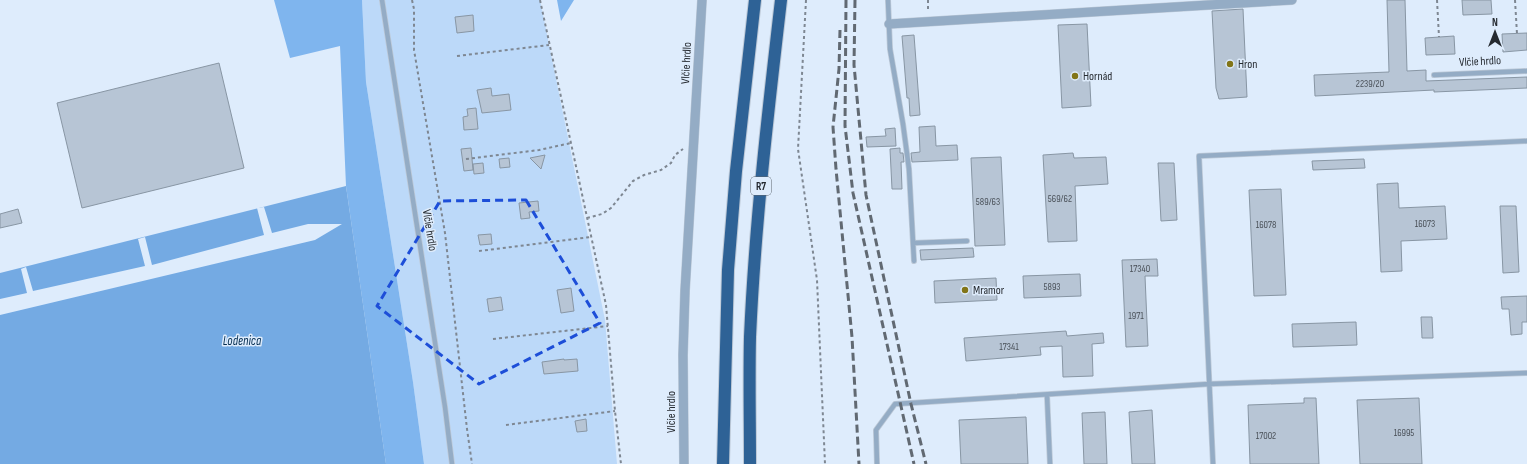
<svg xmlns="http://www.w3.org/2000/svg" width="1527" height="464" viewBox="0 0 1527 464" font-family="'Sofia Sans Condensed',sans-serif">
  <rect width="100%" height="100%" fill="#deecfc"/>
  <!-- green -->
  <path fill="#bcd9f9" d="M362 0H540L605 320 617 464H424L413 382 366 82Z"/>
  <!-- forest -->
  <path fill="#7fb5ee" d="M274 0H362L366 82 413 382 424 464H386L346 186 340 46 290 58Z
    M557 0H574L561 21Z"/>
  <!-- water -->
  <path fill="#74aae3" d="M346 186 386 464H0V273Z"/>
  <!-- pier -->
  <path fill="#deecfc" d="M264 207 272 233 308 224H342L315 240 0 315V299L27 293 21 269 26 267 33 291 145 266 138 239 145 237 152 265 264 235 257 208Z"/>
  <!-- building -->
  <path fill="#b7c5d5" stroke="#8896a4" d="M1387 0H1405L1407 71 1426 70V81L1527 77V88L1434 92V90L1315 96 1314 75 1389 72Z
    M1462 0H1491L1492 14 1463 15Z
    M1243 9 1247 97 1219 99 1216 88 1212 11Z
    M473 15 474 31 457 33 455 17Z
    M1087 24 1091 106 1062 108 1058 25Z
    M1527 33V50L1503 52 1502 34Z
    M914 35 920 115 910 116 909 98H907L902 36Z
    M1454 36 1455 54 1426 55 1425 38Z
    M219 63 244 168 82 208 57 103Z
    M491 88 492 96 509 94 511 110 482 113 477 90Z
    M476 108 478 129 464 130 463 117 468 116 467 109Z
    M935 126 936 146 957 145 958 160 912 162 911 153 920 152 919 127Z
    M895 128 896 146 867 147 866 137 886 136 885 129Z
    M471 148 473 170 464 171 461 149Z
    M900 148V153H903L904 162H901L902 189H892L890 149Z
    M1073 153 1074 158 1106 157 1108 184 1075 186 1077 241 1048 242 1043 155Z
    M545 155 541 169 530 158Z
    M1001 157 1005 245 975 246 971 158Z
    M509 158 510 167 500 168 499 159Z
    M1364 159 1365 168 1313 170 1312 161Z
    M483 163 484 173 474 174 473 164Z
    M1158 163H1174L1177 220 1161 221Z
    M1398 183 1399 208 1445 206 1447 239 1401 241 1402 271 1381 272 1377 184Z
    M1281 189 1286 295 1254 296 1249 190Z
    M538 201 539 211 529 212 530 218 521 219 519 203Z
    M1500 206H1516L1519 272 1503 273Z
    M18 209 22 223 0 228V214Z
    M491 234 492 244 480 245 478 235Z
    M973 248 974 257 921 260 920 250Z
    M1157 259 1158 276H1145L1148 346 1126 347 1122 260Z
    M1080 274 1081 296 1024 298 1023 276Z
    M996 278 997 300 935 303 934 281Z
    M571 288 574 311 561 313 557 290Z
    M1527 296V322H1522V334L1511 335 1509 309H1502L1501 297Z
    M501 297 503 310 489 312 487 299Z
    M1421 317H1432L1433 338H1422Z
    M1356 322 1357 345 1293 347 1292 324Z
    M1066 331 1067 336 1103 333 1104 343 1092 344 1093 376 1063 377 1062 346 1040 347 1041 355 966 361 964 338Z
    M564 359V360L577 359 578 371 544 374 542 362Z
    M1304 398H1316L1319 464H1250L1248 405 1304 403Z
    M1419 398 1422 464H1360L1357 400Z
    M1152 410 1155 464H1132L1129 412Z
    M1105 412 1107 464H1084L1082 413Z
    M1026 417 1028 464H961L959 420Z
    M586 419 587 431 577 432 575 421Z"/>
  <g fill="none" stroke-linecap="round" stroke-linejoin="round">
    <!-- service casing -->
    <g stroke="#bdc9d7" stroke-width="6">
      <path id="service" d="M382 0 445 407 452 464
        M888 0 890 49 903 124 909 169 914 261
        M1434 75 1527 71
        M913 243 967 241
        M1047 395 1050 464
        M877 464 876 430 895 404 1209 384 1527 373
        M1213 464 1199 156 1527 141"/>
    </g>
    <!-- minor casing -->
    <g stroke="#bdc9d7" stroke-width="10">
      <path id="minor" d="M889 24 1292 0
        M684 464 683 355 685 291 702 0"/>
    </g>
    <!-- motorway casing -->
    <g stroke="#bdc9d7" stroke-width="14">
      <path id="motorway" d="M723 464 728 270 736 171 755 0
        M750 464C750 422 749 379 750 337 755 224 768 112 781 0"/>
    </g>
    <!-- path -->
    <path stroke="#7e8792" stroke-width="2" stroke-dasharray="3 3" stroke-linecap="butt" d="M412 0 414 9V50L445 233 467 429 472 464
      M540 0 606 305 615 411 621 464
      M806 0 798 149 817 280 825 464
      M928 0V12
      M1437 0 1439 37
      M1515 0 1517 34
      M457 56 549 45
      M466 159 539 150 571 143
      M587 218 602 214 611 208 633 181 644 175 661 170 671 163 675 155 683 149
      M479 251 591 237
      M493 339 608 326
      M506 425 615 411"/>
    <!-- service -->
    <use href="#service" stroke="#94acc5" stroke-width="4.5"/>
    <!-- minor -->
    <use href="#minor" stroke="#94acc5" stroke-width="9"/>
    <!-- motorway -->
    <use href="#motorway" stroke="#2e6296" stroke-width="12"/>
    <!-- rail -->
    <path stroke="#616972" stroke-width="3" stroke-dasharray="8 4" stroke-linecap="butt" d="M846 0 845 126 853 193 914 464
      M855 0 854 65 866 195 911 404 926 464
      M840 30 839 69 833 127 836 169 852 337 859 464"/>
  </g>
  <!-- marked area -->
  <path fill="none" stroke="#1d4ed8" stroke-width="3" stroke-dasharray="8 5" stroke-linejoin="round" d="M526 200 600 323 479 384 377 306 440 201Z"/>
  <!-- markers -->
  <g fill="#827518" stroke="#deecfc" stroke-width="1.5">
    <circle cx="1230" cy="64" r="4"/>
    <circle cx="1075" cy="76" r="4"/>
    <circle cx="965" cy="290" r="4"/>
  </g>
  <g text-anchor="middle" stroke-width="3" stroke-linejoin="round" paint-order="stroke">
    <!-- number labels -->
    <g font-size="10" fill="#4a5159">
      <text x="1370" y="87">2239/20</text>
      <text x="1060" y="202">569/62</text>
      <text x="988" y="205">589/63</text>
      <text x="1425" y="227">16073</text>
      <text x="1266" y="228">16078</text>
      <text x="1140" y="272">17340</text>
      <text x="1052" y="290">5893</text>
      <text x="1136" y="319">1971</text>
      <text x="1009" y="350">17341</text>
      <text x="1404" y="436">16995</text>
      <text x="1266" y="439">17002</text>
    </g>
    <!-- shield labels -->
    <rect fill="#deecfc" stroke="#5c646d" stroke-width="1" x="751" y="177" width="20" height="18" rx="3"/>
    <g font-size="11" font-weight="bold" fill="#252a30">
      <text x="761" y="190">R7</text>
    </g>
    <!-- street labels -->
    <g font-size="12" fill="#252a30" stroke="#deecfc">
      <text transform="translate(1480 61) rotate(-3)" y="4">Vlčie hrdlo</text>
      <text transform="translate(686 63) rotate(-87)" y="4">Vlčie hrdlo</text>
      <text transform="translate(430 230) rotate(81)" y="4">Vlčie hrdlo</text>
      <text transform="translate(671 412) rotate(-90)" y="4">Vlčie hrdlo</text>
    </g>
    <!-- poi labels -->
    <g font-size="12" fill="#252a30" stroke="#deecfc" text-anchor="start">
      <text x="1238" y="68">Hron</text>
      <text x="1083" y="80">Hornád</text>
      <text x="973" y="294">Mramor</text>
    </g>
    <!-- water labels -->
    <g font-size="13" font-style="italic" fill="#052e52" stroke="#deecfc">
      <text x="242" y="345">Lodenica</text>
    </g>
  </g>
  <!-- north arrow -->
  <g transform="translate(1495 32)" stroke="#deecfc" stroke-width="3" paint-order="stroke">
  <path d="M0-3L7 15L0 10L-7 15Z" fill="#252a30"/>
  <text y="-6" font-size="11" font-weight="bold" text-anchor="middle" fill="#252a30">N</text>
  </g>
</svg>
